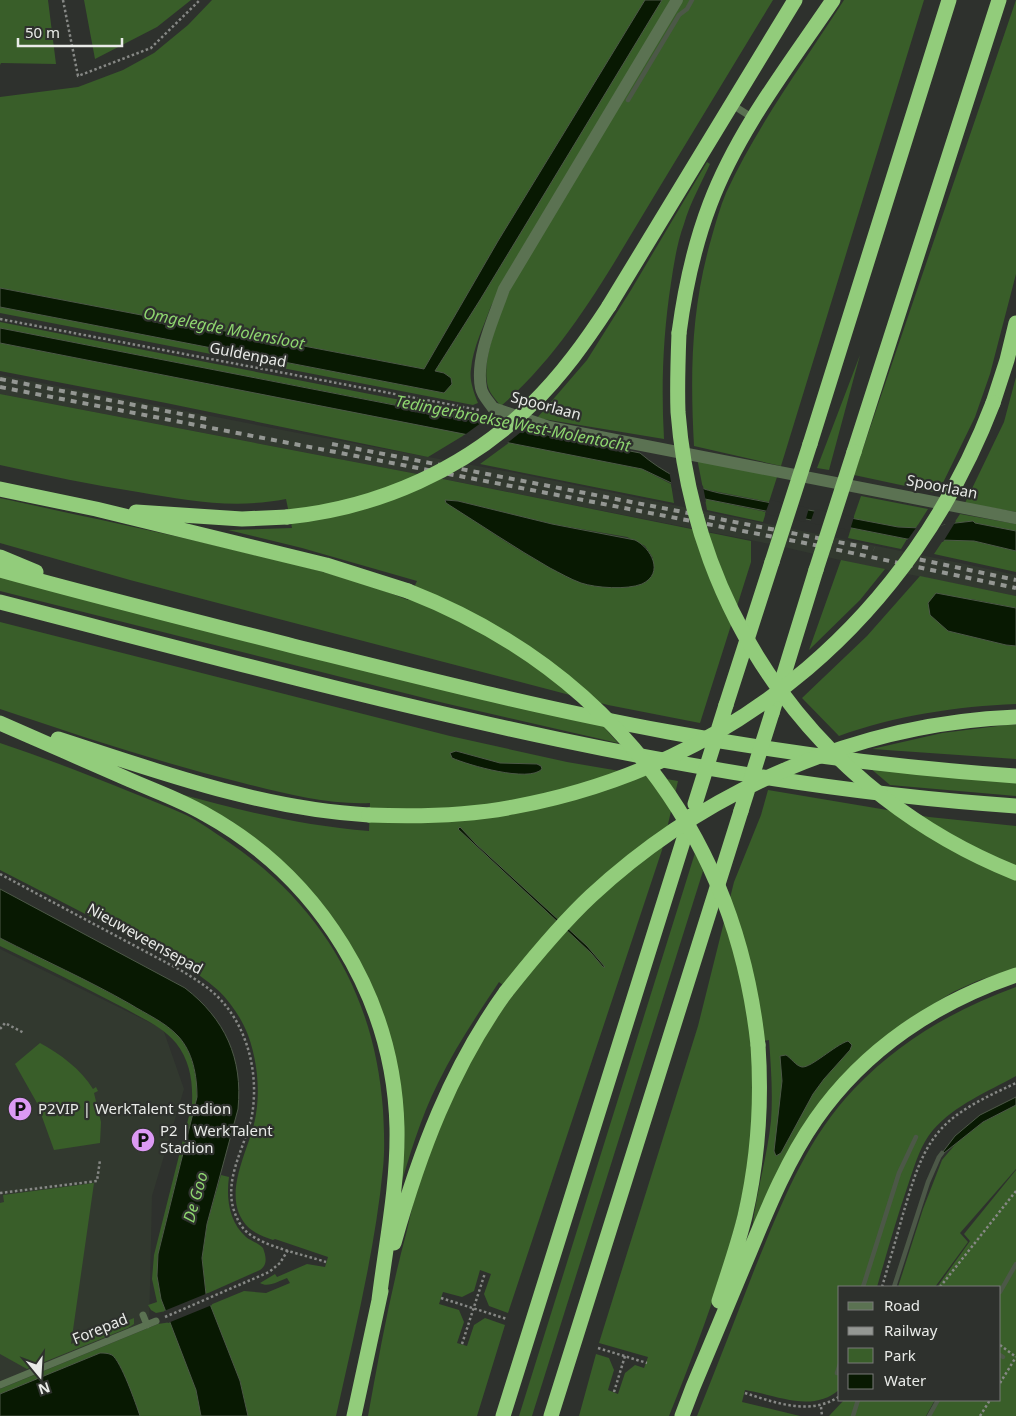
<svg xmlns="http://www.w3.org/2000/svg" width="1016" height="1416" viewBox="0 0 1016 1416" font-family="'Noto Sans',sans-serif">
  <rect width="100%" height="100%" fill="#2e312d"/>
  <!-- built -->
  <path fill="#32392f" d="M0 375 298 433 521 474 965 564 1016 575V596L853 563 775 545 433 477 0 394Z
    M0 949 163 1029 184 1089 152 1196 149 1330 186 1416H0Z"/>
  <!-- green -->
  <path fill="#395e29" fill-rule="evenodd" d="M0 0H48L56 64 1 63 0 65Z
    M84 0H191L157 27 95 59Z
    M212 0H645L498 241 424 369 0 288V97L78 87 123 70 154 53 188 25Z
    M662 0H671L491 306C484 326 473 347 471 369 469 380 474 393 478 403L473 405 0 313V307L444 393V373L435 371 480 300Z
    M683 0H773C733 66 693 132 653 198 608 272 567 349 501 406 497 401 490 394 488 387 480 358 502 310 513 282Z
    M844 0H924L781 466 694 446C690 372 691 308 712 236 716 222 720 207 726 193 758 124 803 64 844 0Z
    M1016 0V274L990 374 975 417 938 493 854 475Z
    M707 162 710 164C701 184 690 203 684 224 677 243 674 263 671 283 663 335 661 386 664 439L537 418 587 360 631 290Z
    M0 322 488 417 482 422 0 328Z
    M0 343 466 434 428 457 166 403 0 371Z
    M860 355 829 470 817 468Z
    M1016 377V512L965 503 1004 422Z
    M0 394 433 477 751 541V562L700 723 608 705 130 580 0 543V498C85 517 171 534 255 555 307 567 358 580 408 600L417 581 302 548 228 530 292 528 286 499C235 509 189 501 138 492 92 485 46 475 0 465ZM446 500 458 501 552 524 627 537 645 546 653 558 582 583C535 562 486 531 446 500Z
    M510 442 642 469 671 484 674 503 480 464Z
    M697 458 777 477 769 502 703 489Z
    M861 496 928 509 916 528 889 526 853 519Z
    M705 499 766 512 763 522 707 510Z
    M960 514 1016 524V531L974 523 973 521 954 523Z
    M851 528 907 539 901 549 848 538Z
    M944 539 974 541 1016 551V572L934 554Z
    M841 560 885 569 860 600 809 650Z
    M0 576 603 726 618 743 444 703 0 591Z
    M920 576 1016 596V608L971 599 948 631 1006 645 1016 646V704C958 706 894 716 839 736L802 698 867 636Z
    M0 622 450 736 567 762 678 781 662 850 508 1313 489 1306 484 1294 491 1274 480 1270 474 1291 462 1297 443 1292 439 1304 459 1310 464 1322 457 1343 467 1346 474 1325 485 1318 505 1325 477 1416H368C379 1355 390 1294 406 1234 410 1218 413 1202 418 1186 439 1118 471 1051 514 994L499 982C477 1015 455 1048 438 1083 420 1119 409 1157 398 1195L393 1052 326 909 300 879 270 850 230 820 180 794C242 811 304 826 369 831L370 803C329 805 282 793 243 783 161 763 80 736 0 709Z
    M1006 725H1016V759L872 749 942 733Z
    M0 743C45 758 89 775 133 793 150 800 169 807 186 815 200 822 214 832 227 841 322 905 375 996 383 1110 384 1129 385 1149 383 1168 375 1251 354 1334 336 1416H248L240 1381 210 1305 244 1291 266 1293 290 1283 287 1278C279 1281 268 1288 260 1283L275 1274 277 1277 307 1264 325 1267 328 1257 275 1239 273 1240C265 1237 256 1234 249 1228 220 1200 246 1156 254 1124 261 1096 258 1062 248 1035 242 1019 231 1003 219 991 193 967 159 952 128 936 85 914 43 892 0 870Z
    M870 768 1016 783V796L890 785Z
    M768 790 929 817 1016 826V968L977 981 953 992 907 1020 870 1049 752 1230C756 1193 767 1158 771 1121 773 1094 771 1067 769 1040L751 1043C753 1067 754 1093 753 1118 746 1221 707 1321 669 1416H579L596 1354 609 1358 614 1370 608 1390 618 1394 625 1373 635 1365 644 1368 648 1357 599 1343 698 1026 734 882 761 815Z
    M695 853 703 871 532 1416H519Z
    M0 938C43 960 88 980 130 1004 146 1014 165 1022 178 1036 193 1052 197 1076 197 1097L161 1241C156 1266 156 1287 166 1311L156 1313 151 1310 148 1305 157 1302 152 1279 154 1255 192 1104C193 1081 190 1061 176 1043 163 1027 143 1019 126 1009 84 987 42 966 0 946Z
    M1016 987V1076C987 1092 955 1105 933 1130 921 1144 915 1164 909 1182 897 1217 887 1252 877 1287H840V1389C812 1414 777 1395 745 1390L742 1402 800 1416H697C717 1366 736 1317 755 1268 781 1205 806 1139 854 1089 901 1040 952 1011 1016 987Z
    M40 1043C60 1054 81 1069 93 1089L96 1087 98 1091 94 1093 101 1122 100 1143 54 1150 37 1103 15 1064Z
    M1016 1105V1169L960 1233 968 1242 935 1287H898L923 1209 942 1160 958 1141 983 1122Z
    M1016 1170V1416H931L940 1400H1000V1287H937L970 1241 964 1234Z
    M221 1175 229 1177C226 1198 229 1222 246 1237 251 1241 258 1243 263 1248 266 1256 268 1265 260 1270L206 1294 202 1258 207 1224Z
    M94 1183 71 1344 134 1318V1324L128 1328 27 1369 0 1354V1203L4 1202 3 1195Z
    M171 1322 196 1390 201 1416H140C135 1402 122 1362 110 1354L96 1355 0 1394V1389L158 1324Z
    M844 1400H935L926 1416H829Z"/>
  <!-- water -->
  <path fill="#081902" stroke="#4c5847" d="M645 0H662L480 300 435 371 444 373 451 378 452 384 444 393 0 307V288L424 369 498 241Z
    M0 328 640 453C662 472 691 487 719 493L898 527 920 528 930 530 947 524 973 521 975 523 1016 531V551L974 541 907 539 705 499 642 469 0 343Z
    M445 500 458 501 552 524 635 540C651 548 665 573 642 584 627 590 596 588 581 583 570 579 560 573 550 568 515 548 481 525 446 503Z
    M936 593 1016 608V646L1006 645 948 631 930 615 928 603Z
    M456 751 500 763 537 764 541 766 542 769C529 783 468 765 452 758L450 753Z
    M460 827 476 844 587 946 605 967H603L591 953 458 829Z
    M0 889 185 988C225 1019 243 1058 238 1109L207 1224 202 1258 206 1294 240 1381 248 1416H201L196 1390 161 1299 157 1276 158 1254 197 1097C197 1076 193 1052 178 1036 165 1022 146 1014 130 1004 88 980 43 960 0 938Z
    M848 1041 852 1045 850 1050 824 1079 813 1094 781 1153 776 1156 774 1151 782 1081 780 1056 786 1055C791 1058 796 1066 802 1067 811 1068 835 1045 848 1041Z
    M1016 1097V1105L983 1122 939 1157 955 1136 980 1115Z
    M100 1353C104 1353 108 1353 112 1355 121 1361 136 1404 140 1416H0V1394Z"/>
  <!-- pier -->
  <path fill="#2e312d" d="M485 420 526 428 506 444 463 436Z
    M669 470 703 486 706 502 672 488Z
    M770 500 809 508 805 522 765 514Z
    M815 509 854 517 850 530 810 523Z
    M956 521 943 542H906L918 525H929L932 527 945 525 946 522Z
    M208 1293 212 1305 168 1323 164 1311Z"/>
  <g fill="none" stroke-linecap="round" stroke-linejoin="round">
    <!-- stream -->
    <path stroke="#4c5847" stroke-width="4.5" d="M628 100 679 15 687 9 692 0
      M863 1287 899 1173 916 1137
      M894 1287 928 1182 939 1157 942 1153
      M1000 1292 1016 1264
      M1000 1355 1003 1357
      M837 1373 840 1364
      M853 1416 858 1400
      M929 1416 938 1400"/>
    <!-- path -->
    <path stroke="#868885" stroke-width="2.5" stroke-dasharray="2.5 2.5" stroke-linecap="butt" d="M63 0 78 76 151 48 200 0
      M0 319 479 410
      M0 874 182 971C195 979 208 987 219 998 248 1028 259 1074 252 1115 245 1149 220 1183 237 1218 239 1223 243 1229 248 1233 265 1247 305 1255 326 1262
      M0 1029 5 1023 24 1033
      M0 1193 97 1181 100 1160
      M882 1287C889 1263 896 1239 903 1214 913 1182 921 1147 947 1123 967 1105 993 1094 1016 1083
      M940 1287 1016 1191
      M441 1298 507 1319
      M165 1317 269 1272 280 1263 288 1250
      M462 1344 485 1273
      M1000 1345 1016 1357
      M598 1348 647 1363
      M1000 1383 1016 1357
      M614 1392 625 1356
      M745 1393C776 1403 811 1416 840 1396
      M821 1407 822 1416
      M980 1416 990 1400"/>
    <!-- lane -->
    <path stroke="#5b7252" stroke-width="7" d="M731 104 753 118
      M143 1315 147 1325
      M0 1385 156 1321"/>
    <!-- street -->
    <path stroke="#5b7252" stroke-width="12" d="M677 0 504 289C494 318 475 357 481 388 482 395 489 402 493 408L549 427 1016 518"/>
    <!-- highway -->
    <path stroke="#92cc7b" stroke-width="15" d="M609 306 795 0
      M679 333C685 288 694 246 710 204 738 130 789 65 833 0
      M993 403 1007 360 1016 323
      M810 444 949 0
      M854 452 999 0
      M0 489 96 509 326 565 408 591
      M136 512 242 519 287 517
      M0 557 36 572
      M0 570C97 597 195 621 293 646 418 677 543 709 669 732 784 753 900 768 1016 776
      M0 602C335 688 670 783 1016 806
      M726 705 772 562
      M772 713 816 570
      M0 723C43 742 87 761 130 780 155 791 181 800 205 814 319 877 394 997 397 1128 398 1186 386 1243 379 1300
      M58 739C160 772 261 809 369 815
      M394 1243C419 1154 451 1068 506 992
      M719 1301C728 1273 738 1245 745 1216 758 1160 762 1103 758 1045
      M354 1416 381 1291
      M503 1416 691 816
      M551 1416 741 811
      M682 1416 693 1387C712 1342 731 1296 750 1251 769 1205 788 1159 816 1119 865 1049 936 1002 1016 975"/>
    <!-- rail -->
    <path stroke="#949793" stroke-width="4" stroke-dasharray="6 6" stroke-linecap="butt" d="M0 379 207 419
      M0 387 810 544 1016 588
      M332 444 874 549
      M908 557 1016 580"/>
    <!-- highway-bridge -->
    <path stroke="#92cc7b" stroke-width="15" d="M679 333C678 359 677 386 678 412 694 619 823 796 1016 873
      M287 517C378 508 466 469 531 405 562 375 586 341 609 306
      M772 562 810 444
      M816 570 854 452
      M408 591C607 669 735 832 758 1045
      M695 804 726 705
      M741 811 772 713
      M369 815C417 817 466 816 513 807 738 766 912 614 993 403
      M506 992C533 958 560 925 591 896 706 789 859 723 1016 717"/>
  </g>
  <!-- icons -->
  <defs>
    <g id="parking-disc" transform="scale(1.25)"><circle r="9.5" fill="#dc99f4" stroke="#2e312d"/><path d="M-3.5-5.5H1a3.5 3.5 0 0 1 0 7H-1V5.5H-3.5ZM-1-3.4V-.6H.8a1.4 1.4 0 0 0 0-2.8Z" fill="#111"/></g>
  </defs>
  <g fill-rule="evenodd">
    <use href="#parking-disc" x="20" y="1109"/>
    <use href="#parking-disc" x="143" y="1140"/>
  </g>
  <g text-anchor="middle" stroke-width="4.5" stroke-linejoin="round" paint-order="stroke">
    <!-- street labels -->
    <g font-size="15" fill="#e9ebe8" stroke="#2e312d">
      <text transform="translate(248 355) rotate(11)" y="5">Guldenpad</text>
      <text transform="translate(546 406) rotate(15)" y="5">Spoorlaan</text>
      <text transform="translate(942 487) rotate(11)" y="5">Spoorlaan</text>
      <text transform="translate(145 939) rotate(29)" y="5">Nieuweveensepad</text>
      <text transform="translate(100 1329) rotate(-22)" y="5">Forepad</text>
    </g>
    <!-- poi labels -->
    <g font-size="15" fill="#e9ebe8" stroke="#2e312d" text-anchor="start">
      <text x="38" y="1114">P2VIP | WerkTalent Stadion</text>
      <text x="160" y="1136">P2 | WerkTalent<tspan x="160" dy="17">Stadion</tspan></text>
    </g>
    <!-- water labels -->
    <g font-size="16" font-style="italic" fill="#8ed66f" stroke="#2e312d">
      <text transform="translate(224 328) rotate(11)" y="6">Omgelegde Molensloot</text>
      <text transform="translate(513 423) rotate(11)" y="6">Tedingerbroekse West-Molentocht</text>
      <text transform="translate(195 1197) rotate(-74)" y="6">De Goo</text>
    </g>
  </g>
  <!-- legend -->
  <rect x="838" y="1286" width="162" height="115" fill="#2e312d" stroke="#797b78"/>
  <rect x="848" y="1302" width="25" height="8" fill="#5b7252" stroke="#797b78"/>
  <text x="884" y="1311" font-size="15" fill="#e9ebe8">Road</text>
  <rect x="848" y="1327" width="25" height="8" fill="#949793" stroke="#797b78"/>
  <text x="884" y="1336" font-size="15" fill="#e9ebe8">Railway</text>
  <rect x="848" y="1348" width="25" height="15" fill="#395e29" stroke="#797b78"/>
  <text x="884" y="1361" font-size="15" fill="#e9ebe8">Park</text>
  <rect x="848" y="1374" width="25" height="15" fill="#081902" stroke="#797b78"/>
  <text x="884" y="1386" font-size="15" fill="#e9ebe8">Water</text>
  <!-- north arrow -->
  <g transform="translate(40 1376) rotate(162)" stroke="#2e312d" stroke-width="4" paint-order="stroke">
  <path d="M0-4L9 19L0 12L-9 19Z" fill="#e9ebe8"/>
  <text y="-8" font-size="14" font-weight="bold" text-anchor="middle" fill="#e9ebe8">N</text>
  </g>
  <!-- scale -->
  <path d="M18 38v8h104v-8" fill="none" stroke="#e9ebe8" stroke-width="2.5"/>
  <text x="25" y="38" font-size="15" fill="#e9ebe8" stroke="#2e312d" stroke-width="4" paint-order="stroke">50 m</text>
</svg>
